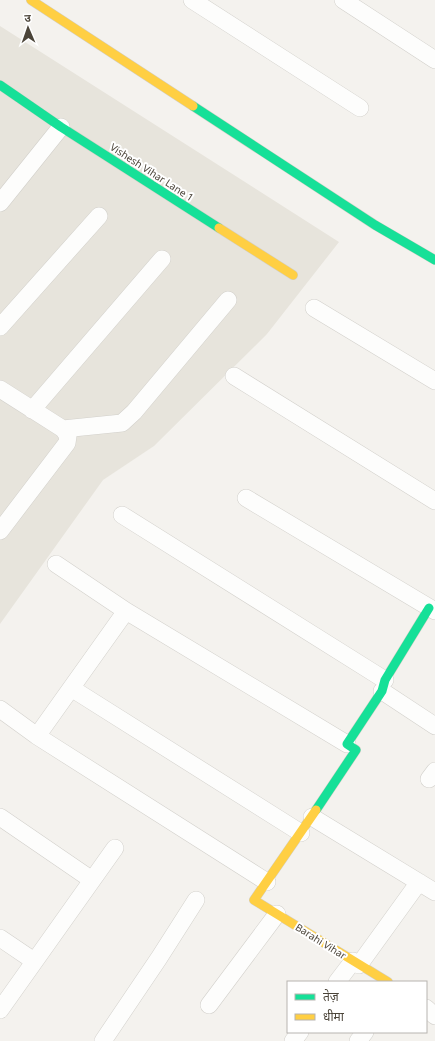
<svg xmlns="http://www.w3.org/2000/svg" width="435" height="1041" viewBox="0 0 435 1041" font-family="'Noto Sans','Noto Sans Devanagari',sans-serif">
  <rect width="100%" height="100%" fill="#f4f2ee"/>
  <!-- residential -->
  <path fill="#e7e4dc" d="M0 26 339 242 267 334 154 446 103 480 0 624Z"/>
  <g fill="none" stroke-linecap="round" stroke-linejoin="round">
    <!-- street casing -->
    <g stroke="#d2d0cb" stroke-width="18">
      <path id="street" d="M192 0 360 108
        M343 0 435 60
        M0 203 61 127
        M314 308 435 381
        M0 327 99 216
        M234 376 435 501
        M0 389 63 429 68 436 67 443 0 531
        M32 410 162 259
        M63 429 122 423 134 412 228 300
        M246 498 435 611
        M122 515 385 680
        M56 564 126 611 347 744
        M71 688 301 833
        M382 691 435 726
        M0 709 37 736 267 882
        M37 736 126 611
        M429 779 435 771
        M0 817 92 880
        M312 817 435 892
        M0 938 34 961
        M359 965 419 882
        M337 982 353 961
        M209 1005 277 914
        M426 1008 435 1016
        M0 1010 115 848
        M103 1041 159 958 196 900
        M293 1041 300 1032
        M358 1041 365 1032"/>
    </g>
    <!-- fast casing -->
    <g stroke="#d3cfc5" stroke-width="10">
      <path id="fast" d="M0 85 61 127 219 228
        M193 106 375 225 435 260
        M316 810 356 750 347 744 382 691 385 680 429 608"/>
    </g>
    <!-- slow casing -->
    <g stroke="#d3cfc5" stroke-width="10">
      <path id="slow" d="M31 0 193 106
        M219 228 293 275
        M316 810 254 900 388 982"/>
    </g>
    <!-- street -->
    <use href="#street" stroke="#fdfdfc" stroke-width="17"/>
    <!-- fast -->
    <use href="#fast" stroke="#16e098" stroke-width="9"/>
    <!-- slow -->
    <use href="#slow" stroke="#ffcf43" stroke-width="9"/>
  </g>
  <g text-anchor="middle" stroke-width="4" stroke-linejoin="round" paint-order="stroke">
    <!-- street labels -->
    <g font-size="10" fill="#4b4439" stroke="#fff">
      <text transform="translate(152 172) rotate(33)" y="4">Vishesh Vihar Lane 1</text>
      <text transform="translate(321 941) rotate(32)" y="4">Barahi Vihar</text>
    </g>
  </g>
  <!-- legend -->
  <rect x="287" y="981" width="140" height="52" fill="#ffffff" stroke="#b7b4b0"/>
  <rect x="295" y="994" width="20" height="6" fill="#16e098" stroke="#b7b4b0"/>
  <text x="323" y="1001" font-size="12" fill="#4b4439">तेज़</text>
  <rect x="295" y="1014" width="20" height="6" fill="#ffcf43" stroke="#b7b4b0"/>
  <text x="323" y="1021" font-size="12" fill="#4b4439">धीमा</text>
  <!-- north arrow -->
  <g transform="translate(28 28) rotate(358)" stroke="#ffffff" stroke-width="3" paint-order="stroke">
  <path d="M0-3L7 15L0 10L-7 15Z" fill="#4b4439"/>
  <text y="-6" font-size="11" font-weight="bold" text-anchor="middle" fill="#4b4439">उ</text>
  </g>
</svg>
